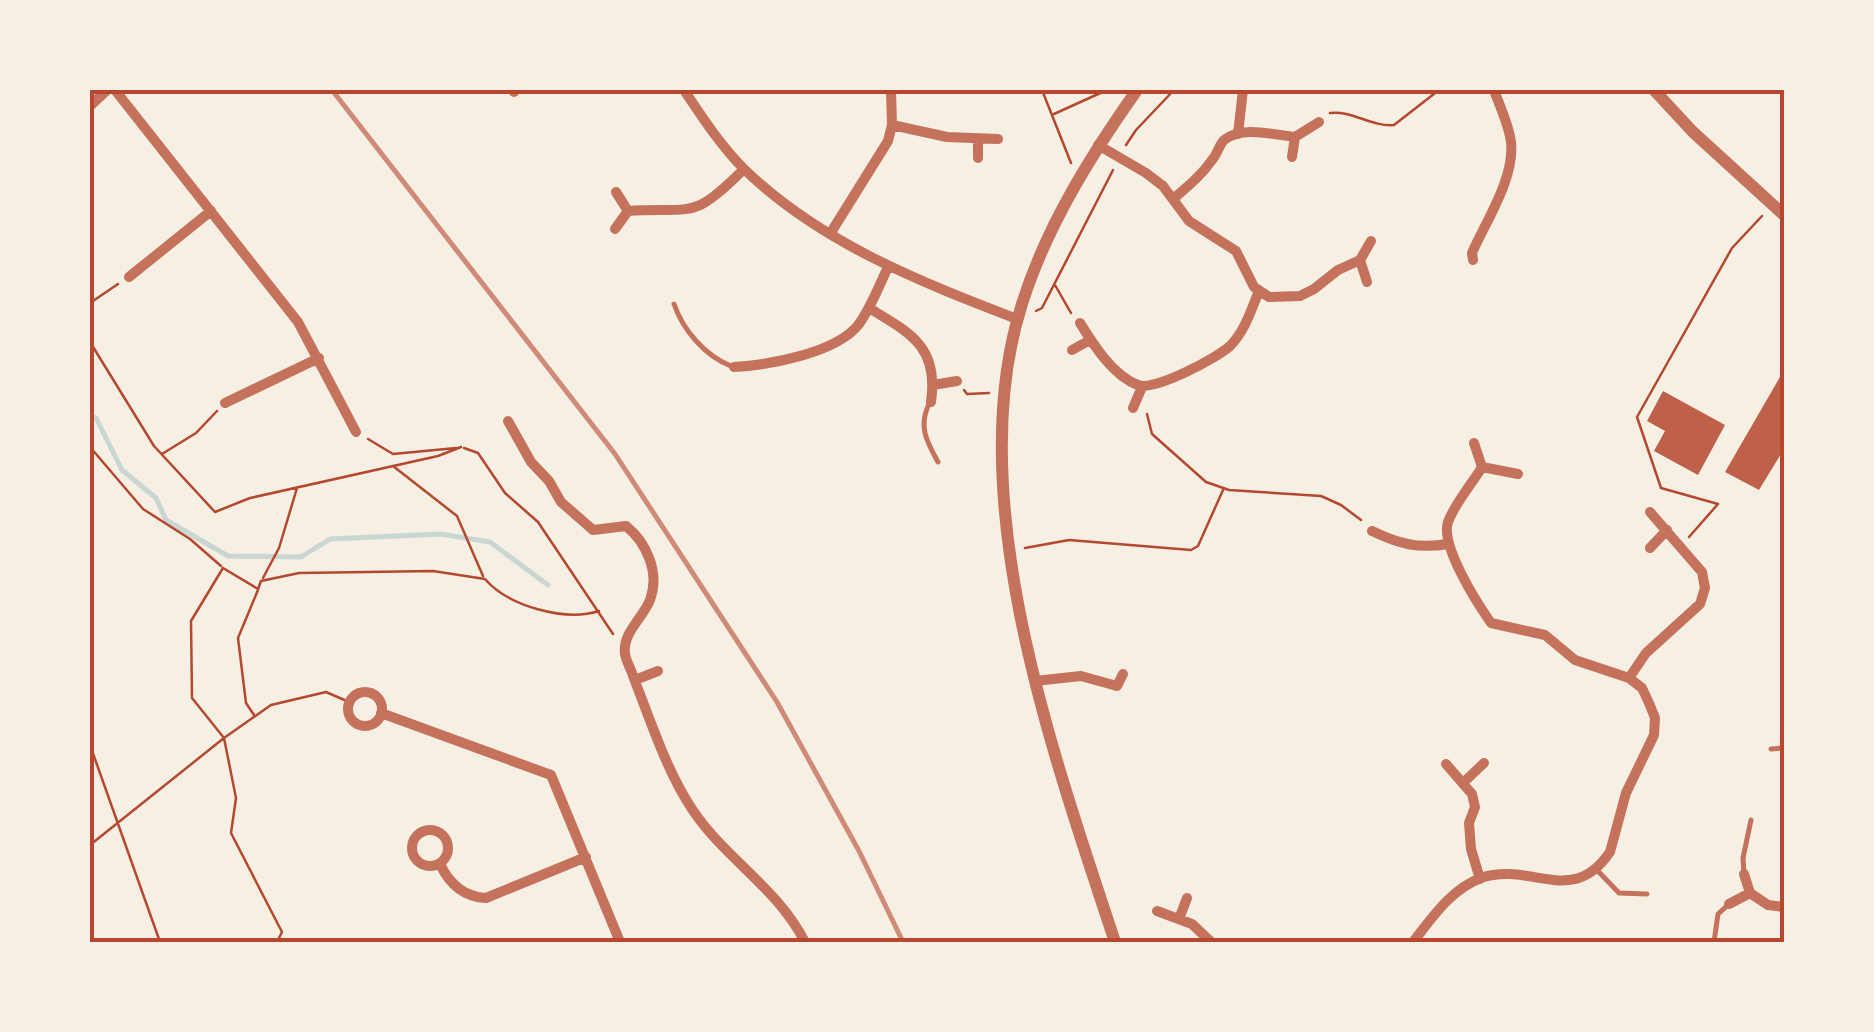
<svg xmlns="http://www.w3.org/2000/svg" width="1874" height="1032" viewBox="0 0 1874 1032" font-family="Arial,sans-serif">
  <rect width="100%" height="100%" fill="#f6efe4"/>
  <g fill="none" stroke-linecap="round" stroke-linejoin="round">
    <!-- stream -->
    <path stroke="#c9d6d2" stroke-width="5" d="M90 415 96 418 122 470 156 498 166 520 228 556 301 557 330 539 441 534 490 542 548 585"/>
  </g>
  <!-- building -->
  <path fill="#bf614a" d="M1784 370V449L1759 490 1725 472Z
    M1663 391 1725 425 1698 475 1654 451 1665 431 1647 421Z"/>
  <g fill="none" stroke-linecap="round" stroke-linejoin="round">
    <!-- path -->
    <path stroke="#b5482f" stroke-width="2.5" d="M1042 90 1071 163
      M1330 113C1352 110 1371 127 1394 125L1439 90
      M1054 114 1107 90
      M1126 145 1136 130 1174 90
      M1055 285 1071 313
      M90 303 118 284
      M1036 311 1042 308 1113 170
      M90 342 154 446 215 512 250 498 438 456 461 447
      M964 390 967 394 989 393
      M1147 414 1152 434 1206 482 1229 490 1321 496 1341 505 1361 520
      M368 439 393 454 456 448
      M90 447 143 509 190 539 221 566
      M464 448 478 453 505 493 538 522 613 634
      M162 454 196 433 217 411
      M393 466 457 516 483 576
      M1689 537 1718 504 1661 488 1637 417 1732 248 1762 216
      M1025 548 1069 540 1191 550 1198 546 1223 490
      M263 578 279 548 297 488
      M254 715 246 703 238 638 258 590
      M90 745 160 942
      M90 845 224 738 271 705 326 692 349 702
      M277 942 282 932 231 833 236 798 224 738 192 698 191 621 223 568 258 589 261 581 299 573 433 571 485 579C508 606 565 622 599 611"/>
    <!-- service -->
    <path stroke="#c5725c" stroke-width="5" d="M674 304C683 330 705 356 731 366
      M929 404C918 427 927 442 938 462
      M1771 749 1784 748
      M1596 869 1619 893 1647 894
      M1744 874 1743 858 1751 820
      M1714 942 1718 914 1729 904"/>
    <!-- minor -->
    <path stroke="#c5725c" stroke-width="10" d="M115 90 298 322 356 432
      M514 90V92
      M684 90C702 117 721 146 744 169 820 243 921 282 1017 319
      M90 106 107 90
      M892 125 947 137 998 139
      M1238 134 1243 90
      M978 139V158
      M1098 145 1146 173 1163 186 1189 221 1236 251 1254 287 1269 297 1300 296 1314 289 1338 270 1360 260 1371 241
      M1292 157 1295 137
      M1173 199C1187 187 1201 176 1212 160 1217 155 1219 145 1224 140 1242 125 1274 135 1295 137L1319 122
      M628 211C695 207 692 221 744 169
      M615 229 628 211 616 192
      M830 234 888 141 892 125 891 90
      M1360 260 1367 282
      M1473 260 1472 253C1486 221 1515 178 1511 142 1509 125 1500 107 1494 90
      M129 277 211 211
      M869 308C910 333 939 346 931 402
      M1080 323C1093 344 1113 376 1138 385 1155 391 1217 358 1230 346 1245 331 1251 310 1259 291
      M1072 350 1090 340
      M734 367C769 365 837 353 859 324 871 307 879 286 888 267
      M933 385 957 381
      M225 403 319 358
      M1133 408 1142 387
      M508 421 531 462 549 481 561 502 593 530 626 526C647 543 660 573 650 600 643 618 622 633 625 654 626 661 631 669 633 676 650 719 666 770 692 809 724 858 776 886 805 942
      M1474 443 1482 467 1518 474
      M1372 531C1399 544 1418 549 1448 544
      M1650 548 1667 530
      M1629 678 1646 653 1700 604 1705 588 1702 572 1650 512
      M635 680 658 671
      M1035 681 1081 676 1117 686 1123 674
      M348 709a17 17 0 1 1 34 0a17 17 0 1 1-34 0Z
      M381 713 551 775 620 942
      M1446 764 1472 794 1475 807 1469 823 1471 849 1480 879
      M1463 783 1484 763
      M412 848a18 18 0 1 1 36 0a18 18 0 1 1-36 0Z
      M440 864C449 883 463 897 486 898L586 857
      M1744 874 1750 893
      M1729 904 1750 893 1768 905 1784 907
      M1157 911 1192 924 1211 942
      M1179 919 1187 898
      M1413 942C1432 918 1451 889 1481 878 1531 861 1572 908 1610 852L1626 793 1654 735 1655 718 1649 703 1642 688 1629 678 1575 660 1545 635 1491 623C1477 603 1440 545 1448 522 1455 503 1472 484 1482 467"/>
    <!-- tertiary -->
    <path stroke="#c5725c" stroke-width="12" d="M1654 90 1693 132 1784 215
      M1115 942C1054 757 960 496 1022 304 1046 227 1091 155 1137 90"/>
    <!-- rail -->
    <path stroke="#cf8b77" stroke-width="5" d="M332 90 615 454 777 702 859 851 903 942"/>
  </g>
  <!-- border -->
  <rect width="1874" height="1032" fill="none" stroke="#f6efe4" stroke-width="185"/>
  <rect x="92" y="92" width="1690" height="848" fill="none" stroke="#b5482f" stroke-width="4"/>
</svg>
